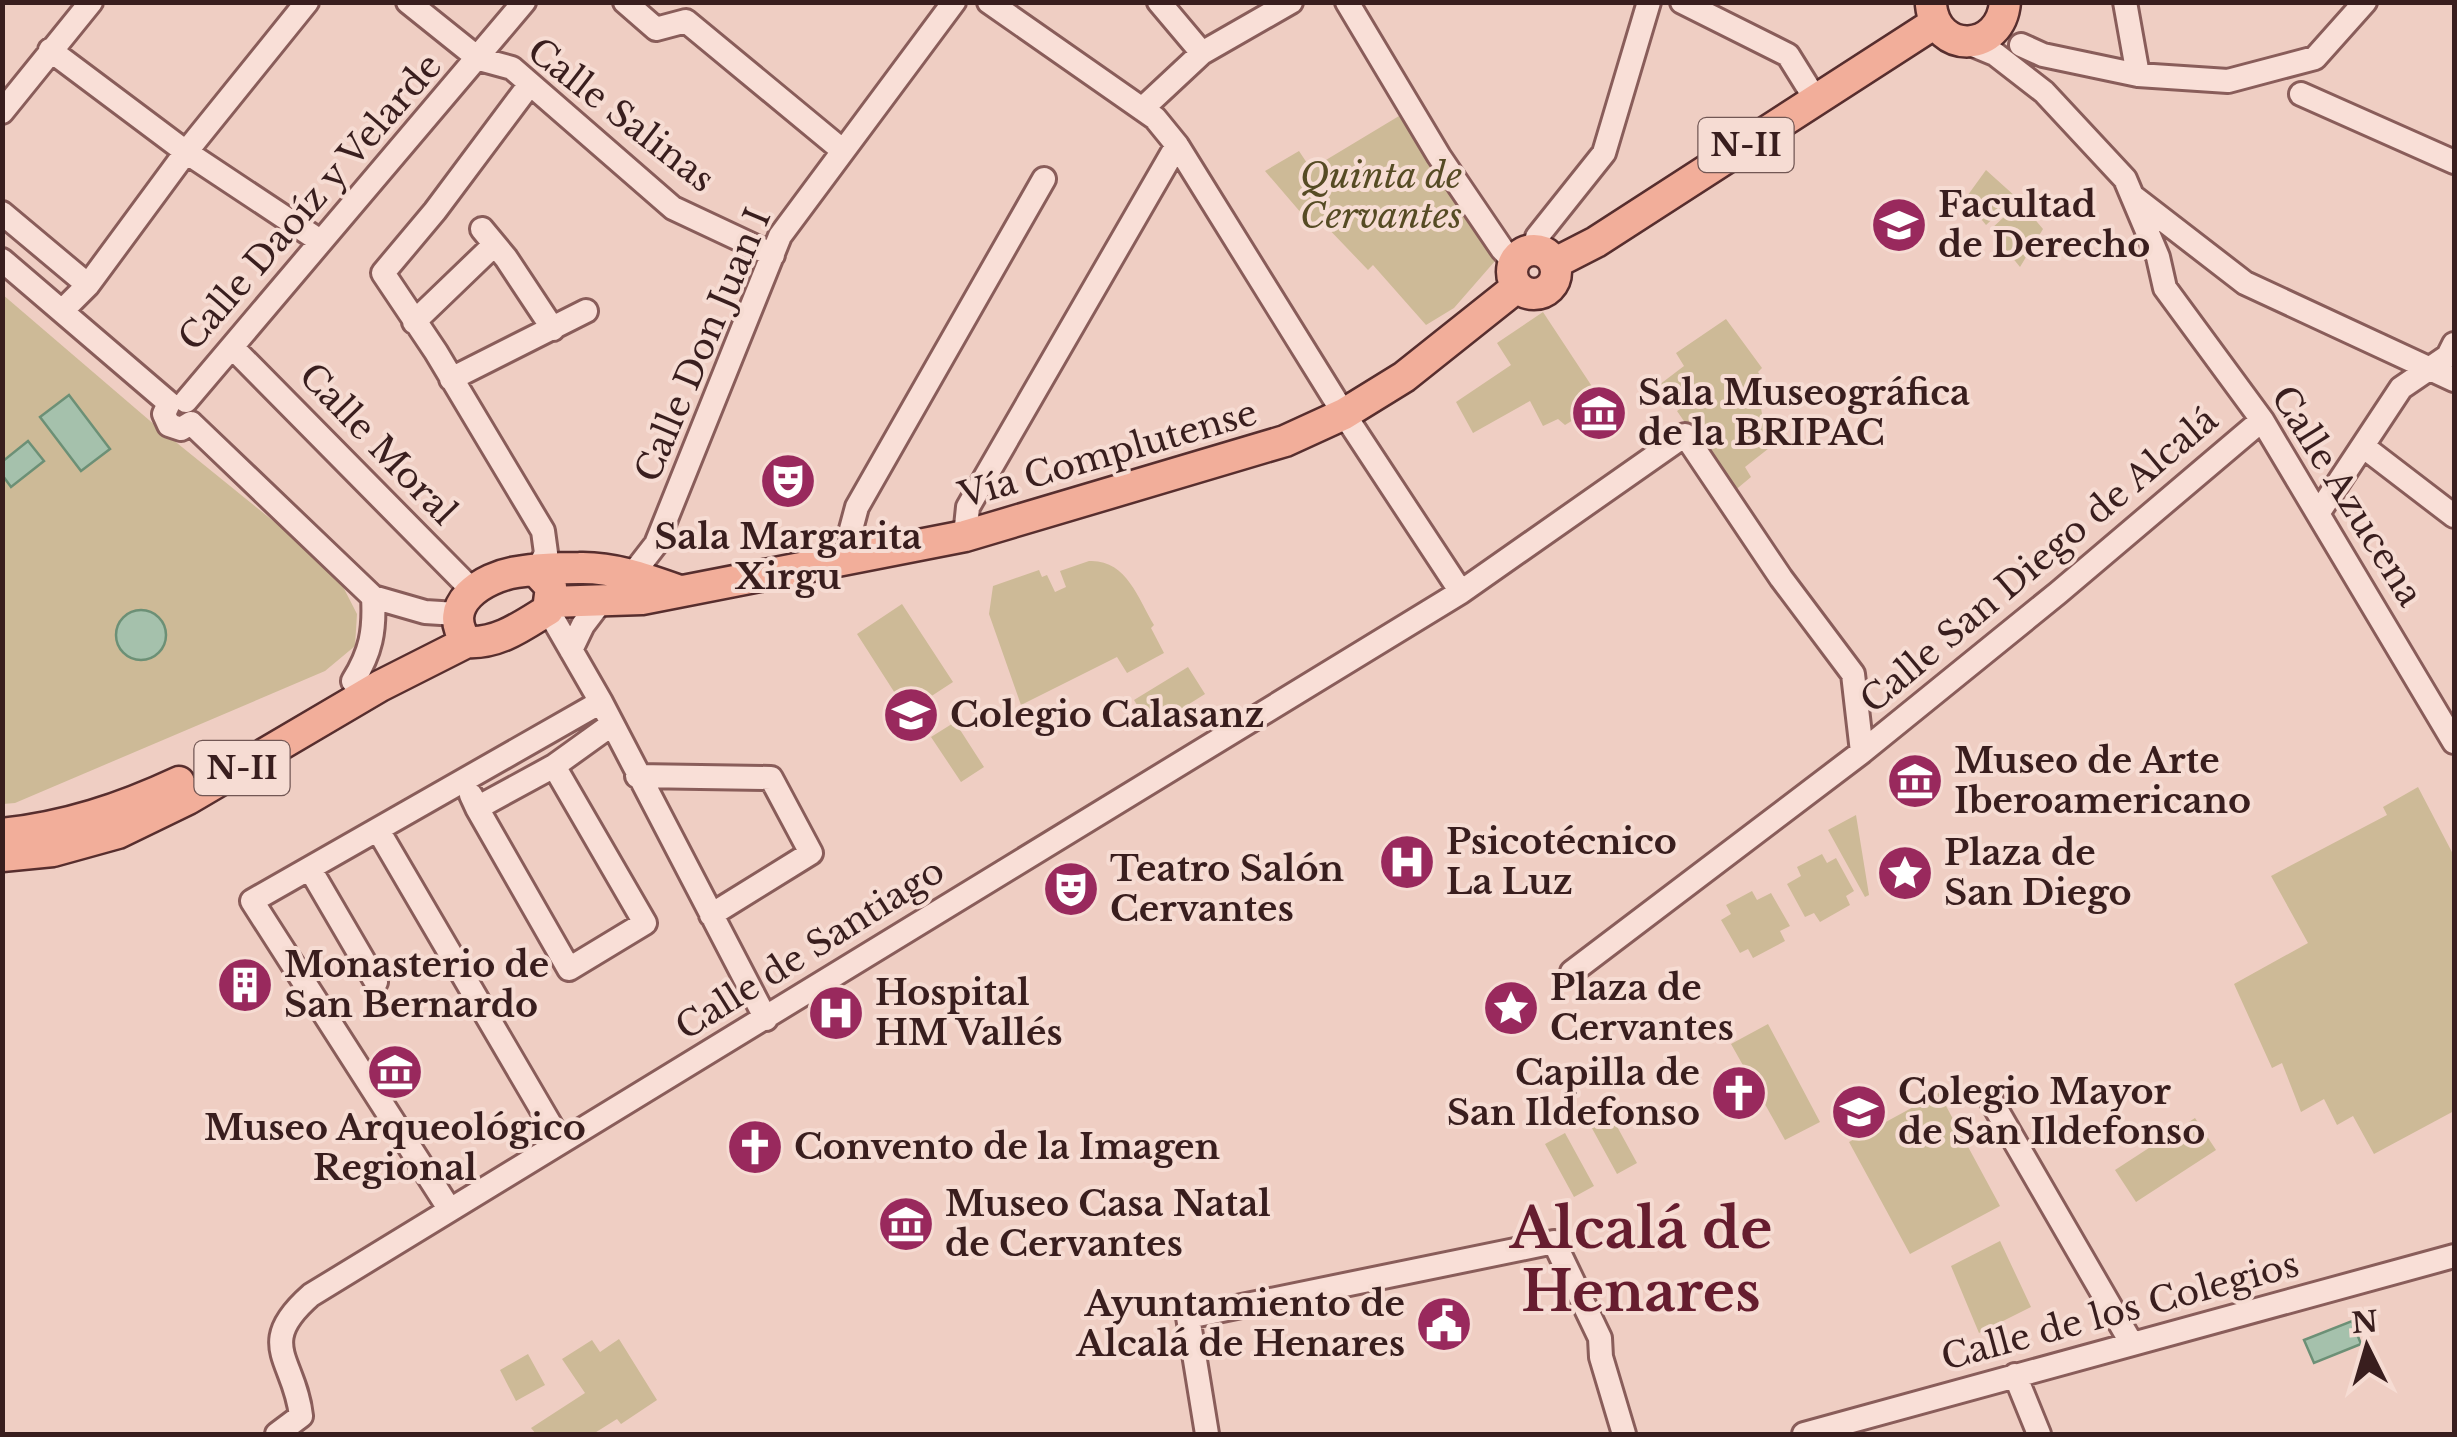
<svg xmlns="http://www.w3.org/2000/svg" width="2457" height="1437" viewBox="0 0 2457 1437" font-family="'Libre Baskerville',serif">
  <rect width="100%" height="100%" fill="#efcec3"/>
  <!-- green -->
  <path fill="#cdba97" d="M1399 116 1495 261 1454 308 1426 325 1373 265 1368 270 1323 223 1314 228 1265 171 1299 151 1311 169Z
    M1986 170 2016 197 1986 225 1965 199Z
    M2020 202 2043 229 2020 267 1990 230Z
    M2 294 156 426 335 571 357 614 355 646 325 671 15 803 3 804Z
    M1543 312 1595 391 1571 406 1578 417 1565 425 1558 419 1543 426 1530 401 1473 433 1456 402 1511 365 1497 343Z
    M1726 319 1762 368 1758 372 1775 397 1761 408 1766 437 1773 445 1745 467 1751 477 1733 492 1677 411 1684 406V399L1669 386 1663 391 1659 385 1684 366 1676 353Z
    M1089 561C1126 559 1138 598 1154 625L1151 628 1164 653 1127 673 1117 657 1021 705 989 614 993 586 1039 570 1042 577 1047 575 1055 592 1066 587 1060 571Z
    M902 604 953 682 907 712 857 634Z
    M1188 667 1205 694 1151 728 1134 700Z
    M955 722 984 767 961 782 931 737Z
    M2418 787 2454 856V1111L2374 1154 2353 1116 2337 1125 2324 1099 2301 1112 2282 1063 2272 1068 2234 984 2308 943 2271 876 2387 815 2383 807Z
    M1856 815 1869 895 1865 897 1828 830Z
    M1822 854 1827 863 1836 858 1854 891 1846 896 1850 905 1820 922 1814 913 1805 917 1787 884 1801 876 1797 867Z
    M1752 891 1757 900 1771 893 1790 926 1780 931 1785 941 1753 958 1748 949 1740 953 1721 920 1731 914 1726 905Z
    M1768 1024 1820 1122 1785 1140 1731 1044Z
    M1939 1093 2000 1206 1910 1254 1849 1142Z
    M1608 1110 1637 1163 1617 1174 1588 1121Z
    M2195 1118 2216 1150 2136 1202 2115 1170Z
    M1565 1133 1594 1186 1574 1197 1545 1144Z
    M2000 1241 2031 1307 1979 1333 1951 1266Z
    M619 1339 657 1400 621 1424 617 1419 593 1434H536L531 1428 585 1393 562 1359 592 1340 600 1352Z
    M528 1354 545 1385 516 1401 500 1370Z"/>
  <!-- water -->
  <path fill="#a5c1ac" stroke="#6c9076" stroke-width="2.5" d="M69 395 110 449 81 471 40 417Z
    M28 441 44 461 11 487 3 476V461Z
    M116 635a25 25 0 1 1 50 0a25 25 0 1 1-50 0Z
    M2352 1321 2361 1344 2314 1363 2304 1340Z"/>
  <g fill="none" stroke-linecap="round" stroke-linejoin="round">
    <!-- minor casing -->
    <g stroke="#895d5a" stroke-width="28">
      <path id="minor" d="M408 2 479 59 512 68 673 208 773 255
        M625 2 656 29 686 21 842 150
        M989 2 1155 118 1177 145 1344 414 1461 592
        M1159 2 1202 53 1291 2
        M1347 2 1439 156 1502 249 1514 262
        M1682 2 1788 55 1816 100
        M2125 2 2138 75
        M1966 42 1995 54 2044 92 2125 179 2158 257 2165 288 2262 420 2454 742
        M2021 45 2043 55 2138 75 2228 81 2315 58 2365 2
        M50 50 186 152 320 241
        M530 84 435 211 383 273 436 352 543 531 546 553 537 572
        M2301 94 2454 162
        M1142 109 1202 53
        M2 112 91 2
        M2135 198 2245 283 2454 380
        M2 213 88 285
        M482 229 506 258 553 329
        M1536 250 1537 237 1604 153 1649 2
        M2 260 169 403
        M62 311 88 285 186 152 307 2
        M414 322 493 246
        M232 347 473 591
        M451 379 586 311
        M186 401 524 2
        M169 403 164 414 169 425 181 429 191 423
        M191 423 373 597 425 612 457 614
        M2364 447 2454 516
        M2319 512 2401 388 2448 356 2454 344
        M965 536 968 507 1177 145
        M853 559 850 533 857 507 1044 179
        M632 575 656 544 780 236 954 2
        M548 610 601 702 766 1019
        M571 650 583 625 602 600
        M353 681C371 652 375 631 373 597
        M637 776 771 778 811 853 711 915
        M471 795 477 808 554 766 611 725
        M477 808 569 969 645 923 554 766
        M378 830 560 1141
        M310 869 376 982
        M1572 972 1862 752 2058 593 2262 420
        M1992 1102 2132 1344
        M450 1210 252 901 601 702
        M2015 1375 2039 1434
        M277 1434 301 1416C295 1359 254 1345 311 1295L1461 592 1685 435 1781 578 1853 674 1862 752
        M1207 1434 1188 1317 1554 1242 1600 1338 1601 1357 1624 1434
        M1804 1434 2454 1256"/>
    </g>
    <!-- major casing -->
    <g stroke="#572e2e" stroke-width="35">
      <path id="major" d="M1931 5C1936 55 2001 53 2005 2
        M1512 272a22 22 0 1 1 44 0a22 22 0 1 1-44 0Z
        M1555 263 1596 242 1935 23
        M537 572 551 587 548 610C522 626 498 644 467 642 439 605 483 577 517 572 535 569 561 568 579 568 613 567 646 579 677 590
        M550 602 642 599 965 536 1285 441 1344 414 1404 377 1517 287
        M2 834C66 827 121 809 179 782
        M2 856 53 851 118 833 188 799 380 686 467 642"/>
    </g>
    <!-- minor -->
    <use href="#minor" stroke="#f9dfd7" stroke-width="22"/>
    <!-- major -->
    <use href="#major" stroke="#f2ae9a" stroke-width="30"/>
  </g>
  <!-- icons -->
  <defs>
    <g id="university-disc" transform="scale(2.875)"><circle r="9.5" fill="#99295d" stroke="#f6dcd3"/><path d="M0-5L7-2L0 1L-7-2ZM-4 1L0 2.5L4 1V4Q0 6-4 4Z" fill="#fff"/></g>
    <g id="museum-disc" transform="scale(2.875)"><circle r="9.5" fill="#99295d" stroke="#f6dcd3"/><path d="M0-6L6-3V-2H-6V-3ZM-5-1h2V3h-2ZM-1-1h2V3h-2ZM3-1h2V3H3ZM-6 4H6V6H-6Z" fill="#fff"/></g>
    <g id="theatre-disc" transform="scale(2.875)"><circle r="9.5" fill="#99295d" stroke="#f6dcd3"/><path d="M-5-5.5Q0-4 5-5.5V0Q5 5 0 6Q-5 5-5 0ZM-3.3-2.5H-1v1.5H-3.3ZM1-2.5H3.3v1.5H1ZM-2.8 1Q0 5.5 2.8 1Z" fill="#fff"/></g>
    <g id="school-disc" transform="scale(2.875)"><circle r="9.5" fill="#99295d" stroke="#f6dcd3"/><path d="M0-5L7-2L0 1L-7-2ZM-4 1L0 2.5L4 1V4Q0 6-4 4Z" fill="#fff"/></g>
    <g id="hospital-disc" transform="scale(2.875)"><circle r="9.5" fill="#99295d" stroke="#f6dcd3"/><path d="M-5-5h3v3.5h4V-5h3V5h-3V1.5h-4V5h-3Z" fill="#fff"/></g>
    <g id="sight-disc" transform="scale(2.875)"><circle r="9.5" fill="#99295d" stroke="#f6dcd3"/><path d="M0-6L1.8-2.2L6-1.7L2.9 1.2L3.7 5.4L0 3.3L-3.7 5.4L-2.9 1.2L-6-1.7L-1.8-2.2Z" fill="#fff"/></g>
    <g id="building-disc" transform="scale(2.875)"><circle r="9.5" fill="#99295d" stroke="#f6dcd3"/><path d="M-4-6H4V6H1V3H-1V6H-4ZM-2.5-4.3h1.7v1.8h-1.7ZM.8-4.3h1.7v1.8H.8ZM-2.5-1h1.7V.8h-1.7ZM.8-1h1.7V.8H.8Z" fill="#fff"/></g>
    <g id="church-disc" transform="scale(2.875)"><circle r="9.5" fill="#99295d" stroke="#f6dcd3"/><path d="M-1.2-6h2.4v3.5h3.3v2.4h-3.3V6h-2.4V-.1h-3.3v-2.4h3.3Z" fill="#fff"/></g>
    <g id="civic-disc" transform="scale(2.875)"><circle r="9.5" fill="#99295d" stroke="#f6dcd3"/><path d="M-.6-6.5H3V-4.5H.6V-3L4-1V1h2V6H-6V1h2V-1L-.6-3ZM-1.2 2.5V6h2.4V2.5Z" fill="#fff"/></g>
  </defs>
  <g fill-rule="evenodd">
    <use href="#university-disc" x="1899" y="225"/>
    <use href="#museum-disc" x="1599" y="413"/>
    <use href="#theatre-disc" x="788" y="481"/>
    <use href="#school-disc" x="911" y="715"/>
    <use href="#museum-disc" x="1915" y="781"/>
    <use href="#hospital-disc" x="1407" y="862"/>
    <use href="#sight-disc" x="1905" y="873"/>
    <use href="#theatre-disc" x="1071" y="889"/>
    <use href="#building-disc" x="245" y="985"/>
    <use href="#sight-disc" x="1511" y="1008"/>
    <use href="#hospital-disc" x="836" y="1013"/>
    <use href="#museum-disc" x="395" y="1072"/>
    <use href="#church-disc" x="1739" y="1093"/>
    <use href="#university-disc" x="1859" y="1112"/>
    <use href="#church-disc" x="755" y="1147"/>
    <use href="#museum-disc" x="906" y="1224"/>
    <use href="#civic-disc" x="1444" y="1324"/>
  </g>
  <g text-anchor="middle" stroke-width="8" stroke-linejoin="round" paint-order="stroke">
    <!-- shield labels -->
    <g fill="#f6dcd3" stroke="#725754" stroke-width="2.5">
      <rect x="1698.5" y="118" width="95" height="54" rx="8"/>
      <rect x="194.5" y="741" width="95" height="54" rx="8"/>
    </g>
    <g font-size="32" font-weight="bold" fill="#391e1e">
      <text x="1746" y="156">N-II</text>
      <text x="242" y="779">N-II</text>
    </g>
    <!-- street labels -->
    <g font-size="35" fill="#391e1e" stroke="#f6dcd3">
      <text transform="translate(621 115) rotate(38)" y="12">Calle Salinas</text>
      <text transform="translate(310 202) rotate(-49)" y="12">Calle Daoíz y Velarde</text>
      <text transform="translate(703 345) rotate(-67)" y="12">Calle Don Juan I</text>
      <text transform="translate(378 444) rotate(46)" y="12">Calle Moral</text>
      <text transform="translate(1108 454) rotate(-16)" y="12">Vía Complutense</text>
      <text transform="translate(2347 496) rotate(58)" y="12">Calle Azucena</text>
      <text transform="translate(2039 560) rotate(-40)" y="12">Calle San Diego de Alcalá</text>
      <text transform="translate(810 949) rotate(-32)" y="12">Calle de Santiago</text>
      <text transform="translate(2120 1311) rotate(-15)" y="12">Calle de los Colegios</text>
    </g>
    <!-- park labels -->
    <g font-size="35" font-style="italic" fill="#564b24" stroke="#f6dcd3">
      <text x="1381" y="188">Quinta de<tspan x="1381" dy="40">Cervantes</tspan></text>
    </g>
    <!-- poi labels -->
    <g font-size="35" font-weight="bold" fill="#391e1e" stroke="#f6dcd3" text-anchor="start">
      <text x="1938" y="217">Facultad<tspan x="1938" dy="40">de Derecho</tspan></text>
      <text x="1638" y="405">Sala Museográfica<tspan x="1638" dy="40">de la BRIPAC</tspan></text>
      <text x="788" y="549" text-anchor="middle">Sala Margarita<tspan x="788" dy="40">Xirgu</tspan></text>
      <text x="950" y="727">Colegio Calasanz</text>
      <text x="1954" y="773">Museo de Arte<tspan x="1954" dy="40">Iberoamericano</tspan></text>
      <text x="1446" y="854">Psicotécnico<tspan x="1446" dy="40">La Luz</tspan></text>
      <text x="1944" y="865">Plaza de<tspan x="1944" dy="40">San Diego</tspan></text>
      <text x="1110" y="881">Teatro Salón<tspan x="1110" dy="40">Cervantes</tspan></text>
      <text x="284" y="977">Monasterio de<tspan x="284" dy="40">San Bernardo</tspan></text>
      <text x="1550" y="1000">Plaza de<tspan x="1550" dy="40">Cervantes</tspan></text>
      <text x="875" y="1005">Hospital<tspan x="875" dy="40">HM Vallés</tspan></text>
      <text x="1700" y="1085" text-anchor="end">Capilla de<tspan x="1700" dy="40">San Ildefonso</tspan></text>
      <text x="1898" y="1104">Colegio Mayor<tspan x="1898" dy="40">de San Ildefonso</tspan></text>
      <text x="395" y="1140" text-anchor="middle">Museo Arqueológico<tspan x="395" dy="40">Regional</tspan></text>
      <text x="794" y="1159">Convento de la Imagen</text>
      <text x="945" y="1216">Museo Casa Natal<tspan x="945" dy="40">de Cervantes</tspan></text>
      <text x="1405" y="1316" text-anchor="end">Ayuntamiento de<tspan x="1405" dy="40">Alcalá de Henares</tspan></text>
    </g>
    <!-- town labels -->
    <g font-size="55" font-weight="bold" fill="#661d2f" stroke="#f6dcd3">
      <text x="1641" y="1248">Alcalá de<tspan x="1641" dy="63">Henares</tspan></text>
    </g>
  </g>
  <!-- border -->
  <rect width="2457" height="1437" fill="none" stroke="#391e1e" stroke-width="10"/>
  <!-- north arrow -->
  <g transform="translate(2367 1347) rotate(355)" stroke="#f6dcd3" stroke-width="8" paint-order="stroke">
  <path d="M0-8L18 38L0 25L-18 38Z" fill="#391e1e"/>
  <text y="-15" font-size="28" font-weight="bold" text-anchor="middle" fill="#391e1e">N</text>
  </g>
</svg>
